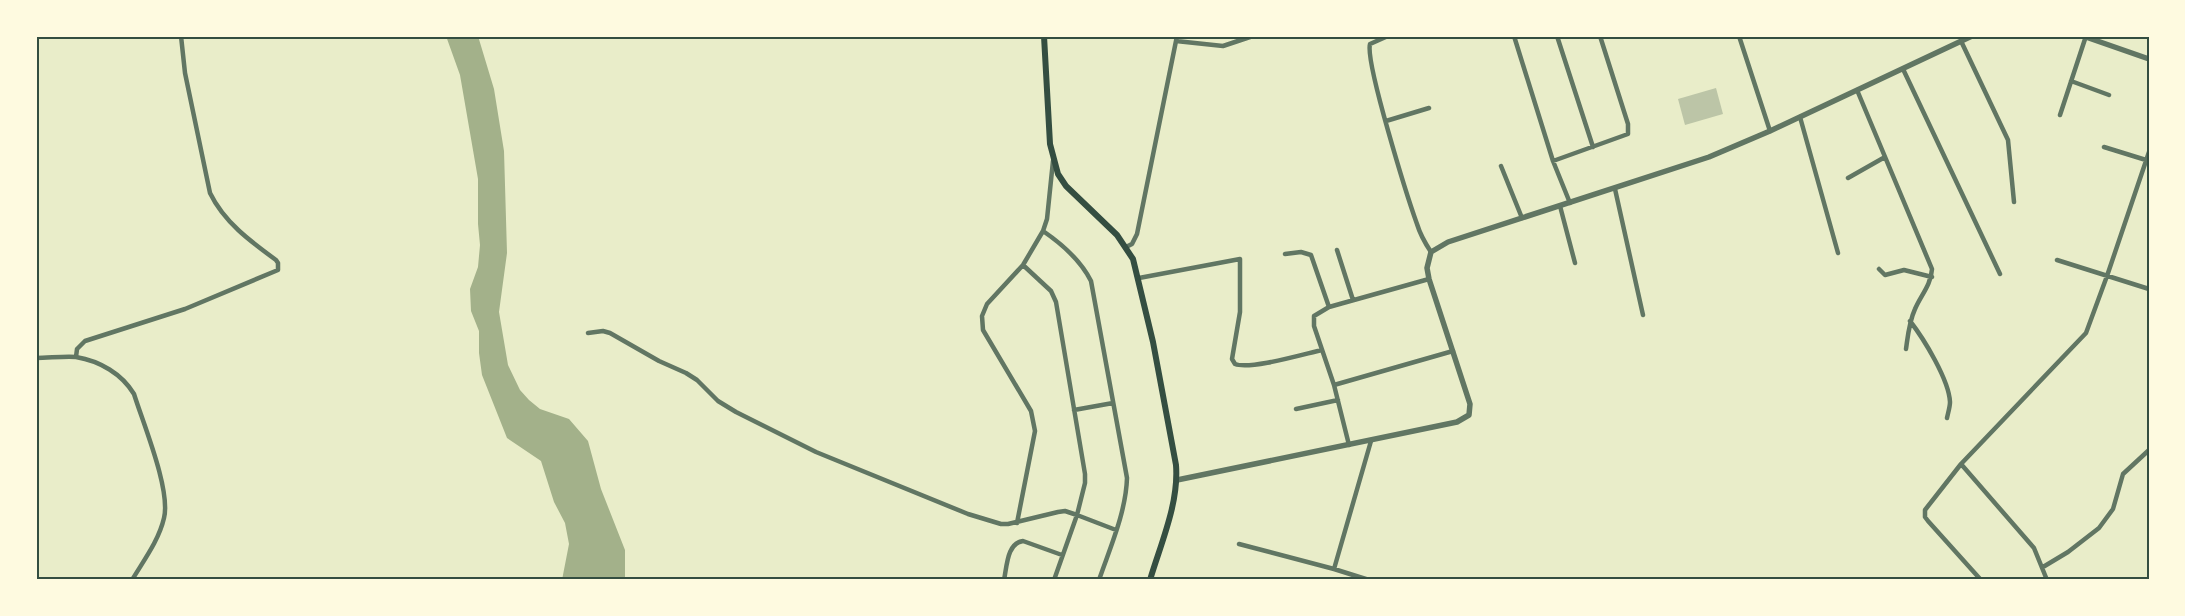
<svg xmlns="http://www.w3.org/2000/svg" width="2185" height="616" viewBox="0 0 2185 616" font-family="Signika,sans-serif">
  <rect width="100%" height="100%" fill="#e9edc9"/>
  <!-- water -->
  <path fill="#a3b18a" d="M446 36H478L494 89 504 151 507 253 499 312 508 365 520 390 529 400 540 409 569 419 588 441 601 489 625 550V580H562L569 544 565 523 554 502 541 461 507 438 482 375 479 353V331L471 311 470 289 478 267 480 245 478 224V179L460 75Z"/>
  <!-- building -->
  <path fill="#bcc5a7" d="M1716 88 1723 114 1685 125 1678 99Z"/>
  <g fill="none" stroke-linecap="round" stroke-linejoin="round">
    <!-- minor -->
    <path stroke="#617663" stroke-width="4.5" d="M1388 36 1370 44C1365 62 1408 199 1417 224 1420 234 1425 243 1431 252
      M1514 36 1553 161 1570 203
      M1557 36 1593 147
      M1739 36 1770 131
      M1176 41 1223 46 1253 36
      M1961 41 2008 140 2014 202
      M1903 69 2000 274
      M2071 81 2109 95
      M1857 90 1932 269C1931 285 1921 295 1915 309 1909 322 1908 335 1906 349
      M2060 115 2086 36
      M1800 117 1838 253
      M1386 121 1429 108
      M2104 147 2146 160
      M1553 161 1628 134V124L1600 36
      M1501 166 1522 218
      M1848 178 1885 157
      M1615 189 1643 315
      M1560 206 1575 263
      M1043 231C1062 244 1081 261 1091 281L1127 478C1126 512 1110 548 1099 580
      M1126 247 1132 244 1137 234 1177 36
      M1337 250 1353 300
      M1285 254 1301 252 1311 255 1329 307
      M2057 260 2149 289
      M1879 269 1885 275 1904 270 1932 277
      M1139 278 1240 259V312L1232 359 1235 364C1250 370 1304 354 1322 350
      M1910 321C1924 339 1949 380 1950 402 1950 407 1948 413 1947 418
      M588 333 603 331 610 333 659 361 686 373 697 380 718 401 736 412 816 452 968 514 1001 524H1008L1058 512 1065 511 1077 515 1085 483V474L1056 302 1051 291 1023 265
      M76 357 77 349 85 341 185 309 278 270V263L276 260C250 241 224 222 210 193L185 73 181 36
      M36 358C49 358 64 356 76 357 100 361 122 374 134 394 143 423 171 490 164 518 159 540 144 560 132 580
      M1334 385 1453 351
      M1296 409 1338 400
      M1074 410 1113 403
      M1349 445 1334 385 1314 326V316L1329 307 1429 279
      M1961 464 2034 548 2047 580
      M1017 523 1035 431 1031 411 983 330 982 316 987 304 1023 265 1043 231 1047 219 1053 161
      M1239 544 1334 569 1369 580
      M2043 567 2068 552 2099 528 2113 509 2123 474 2149 450
      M1334 569 1371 441
      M1004 580C1007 566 1007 543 1023 541L1062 555
      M1054 580 1077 515 1116 530
      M1981 580 1928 521 1925 517V510L1961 464 2086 333 2107 276 2149 152"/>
    <!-- tertiary -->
    <path stroke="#617663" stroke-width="5.5" d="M2083 36 2149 59
      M1177 480 1457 422 1469 415 1470 404 1429 279 1427 268 1431 252 1448 242 1709 157 1770 131 1972 36"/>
    <!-- secondary -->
    <path stroke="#344e41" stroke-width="6" d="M1044 36 1050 144 1058 174 1066 186 1117 235 1133 259 1153 342 1176 465C1179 503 1161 543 1150 580"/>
  </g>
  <!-- border -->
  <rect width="2185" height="616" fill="none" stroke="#fefae0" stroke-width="75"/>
  <rect x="38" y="38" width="2110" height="540" fill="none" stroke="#344e41" stroke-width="2"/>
</svg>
